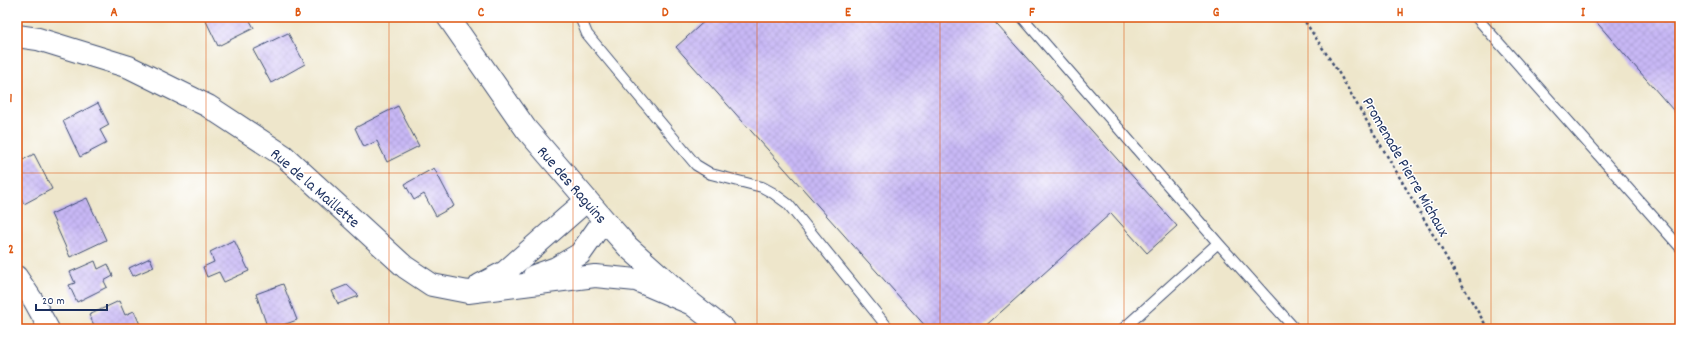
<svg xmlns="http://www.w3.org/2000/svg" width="1697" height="346" viewBox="0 0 1697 346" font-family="Dekko,sans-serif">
  <defs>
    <pattern id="building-cross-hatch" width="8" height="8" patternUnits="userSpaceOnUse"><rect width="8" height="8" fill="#c8b8f5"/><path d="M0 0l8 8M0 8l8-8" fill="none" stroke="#ab9ed4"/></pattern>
  </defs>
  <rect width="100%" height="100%" fill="#fff"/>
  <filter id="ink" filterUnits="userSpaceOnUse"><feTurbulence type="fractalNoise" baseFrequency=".025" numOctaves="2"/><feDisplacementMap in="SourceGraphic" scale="8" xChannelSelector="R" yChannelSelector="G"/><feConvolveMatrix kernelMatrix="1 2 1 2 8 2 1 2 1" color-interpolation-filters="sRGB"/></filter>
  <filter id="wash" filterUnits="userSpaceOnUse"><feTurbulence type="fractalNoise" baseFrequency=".012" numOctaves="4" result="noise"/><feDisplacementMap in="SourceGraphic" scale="16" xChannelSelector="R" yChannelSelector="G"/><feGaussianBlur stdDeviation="0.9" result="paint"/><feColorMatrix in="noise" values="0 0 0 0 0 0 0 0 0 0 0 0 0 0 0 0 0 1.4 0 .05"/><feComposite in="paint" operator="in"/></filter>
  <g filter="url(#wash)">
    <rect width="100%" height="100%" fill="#eee6cb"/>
    <g id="blocks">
      <!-- building -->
      <path fill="url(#building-cross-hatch)" d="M209 17H248L254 28 218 46 205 19Z
        M709 17H990L1177 226 1147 253 1111 213 982 329H928L676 47Z
        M1592 17H1680V118Z
        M288 33 305 64 271 83 253 50Z
        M98 103 109 125 100 130 107 143 80 157 63 121Z
        M398 106 419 146 387 162 377 141 364 147 355 128Z
        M34 154 52 189 24 204 17 190V163Z
        M434 168 454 206 436 216 424 194 414 200 405 184Z
        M87 198 106 240 70 257 51 214Z
        M234 240 249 271 224 282 219 272 207 277 203 267 214 262 210 252Z
        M150 258 154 267 133 276 129 268Z
        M95 261 98 269 108 264 113 276 104 281 107 287 77 302 69 285 75 283 70 272Z
        M283 284 297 320 272 329H268L256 294Z
        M347 285 359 296 338 304 332 291Z
        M119 301 125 315 134 311 142 329H96L89 315Z"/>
    </g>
  </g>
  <g filter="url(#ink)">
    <use href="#blocks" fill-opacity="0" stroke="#3b4a6e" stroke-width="1"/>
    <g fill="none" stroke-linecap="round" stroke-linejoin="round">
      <!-- lane casing -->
      <g stroke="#3b4a6e" stroke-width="12">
        <path id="lane" d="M580 17 587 34 696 165 711 174 762 187 773 193 788 204 889 329
          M1022 17 1218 243 1123 329
          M1476 17 1680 247
          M1218 243 1295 329"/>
      </g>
      <!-- street casing -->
      <g stroke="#3b4a6e" stroke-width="22">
        <path id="street" d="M17 276 33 300 49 329"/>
      </g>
      <!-- secondary casing -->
      <g stroke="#3b4a6e" stroke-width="24">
        <path id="secondary" d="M448 17 526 129 604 220 628 247 692 304 724 329
          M17 36 38 39 129 67 208 106 284 156 405 267 432 285 468 292 595 276 636 280 692 304
          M534 276 556 268 580 254 604 220
          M480 285 505 272 587 200"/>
      </g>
      <!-- path -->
      <path stroke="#3b4a6e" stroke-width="2.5" stroke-dasharray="3 3" stroke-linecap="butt" d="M1302 17 1337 70 1488 329"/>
      <!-- lane -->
      <use href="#lane" stroke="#fff" stroke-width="10"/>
      <!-- street -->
      <use href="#street" stroke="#fff" stroke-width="20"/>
      <!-- secondary -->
      <use href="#secondary" stroke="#fff" stroke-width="22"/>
    </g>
  </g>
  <!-- grid -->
  <path fill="none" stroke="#de5710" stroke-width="1" stroke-opacity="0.55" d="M206 17V329M389 17V329M573 17V329M757 17V329M940 17V329M1124 17V329M1308 17V329M1491 17V329M17 173H1680"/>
  <g text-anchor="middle" stroke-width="3" stroke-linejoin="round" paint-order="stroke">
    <!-- street labels -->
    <g font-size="16" fill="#1b2f5e" stroke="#fff">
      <text transform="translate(1407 166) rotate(60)" y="6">Promenade Pierre Michaux</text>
      <text transform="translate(573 184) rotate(49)" y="6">Rue des Raguins</text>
      <text transform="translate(316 187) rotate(41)" y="6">Rue de la Maillette</text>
    </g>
  </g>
  <!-- margin -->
  <rect width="1697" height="346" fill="none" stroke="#fff" stroke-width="44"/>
  <!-- scale -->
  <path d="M36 304v6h71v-6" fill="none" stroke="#1b2f5e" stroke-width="2"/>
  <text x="42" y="304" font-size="12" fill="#1b2f5e" stroke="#ffffff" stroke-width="3" paint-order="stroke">20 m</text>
  <rect x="22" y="22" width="1653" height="302" fill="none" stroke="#de5710" stroke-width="1.5"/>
  <g font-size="13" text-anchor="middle" font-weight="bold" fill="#de5710">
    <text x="114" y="16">A</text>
    <text x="298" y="16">B</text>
    <text x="481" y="16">C</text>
    <text x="665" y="16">D</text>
    <text x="848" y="16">E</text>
    <text x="1032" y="16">F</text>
    <text x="1216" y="16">G</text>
    <text x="1400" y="16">H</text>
    <text x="1583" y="16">I</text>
    <text x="11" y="102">1</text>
    <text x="11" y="253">2</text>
  </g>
</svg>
